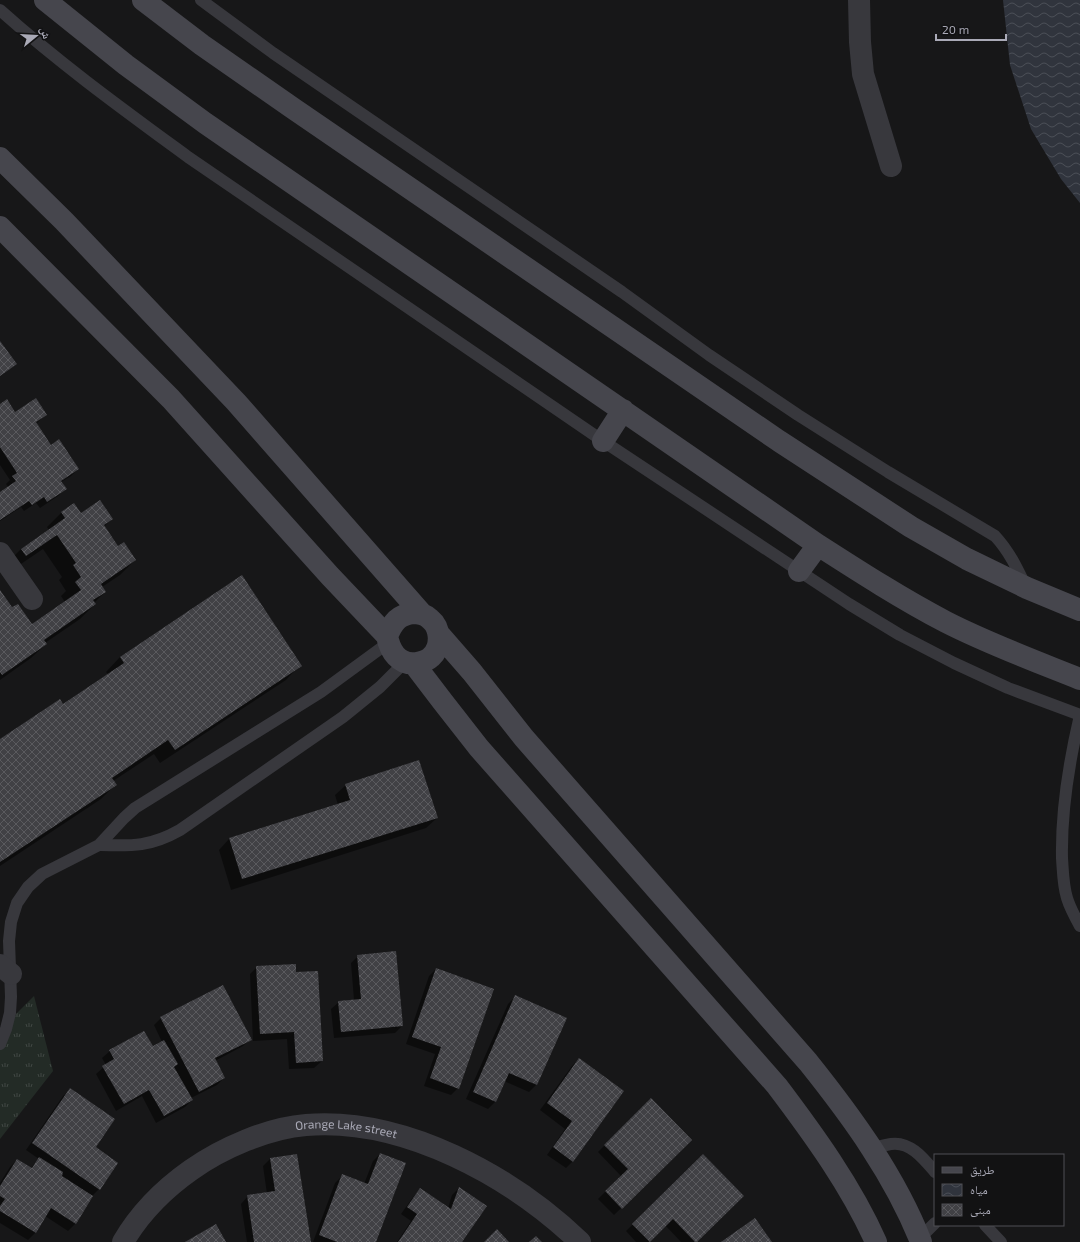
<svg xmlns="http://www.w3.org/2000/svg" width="1080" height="1242" viewBox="0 0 1080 1242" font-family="'Exo 2','Noto Naskh Arabic',sans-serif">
  <defs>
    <pattern id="grass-tufts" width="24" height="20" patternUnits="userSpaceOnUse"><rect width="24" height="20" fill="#232b26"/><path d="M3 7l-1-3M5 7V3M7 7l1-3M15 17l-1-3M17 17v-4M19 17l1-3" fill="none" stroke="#404743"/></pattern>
    <pattern id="water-waves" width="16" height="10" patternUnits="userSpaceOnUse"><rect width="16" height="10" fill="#30343d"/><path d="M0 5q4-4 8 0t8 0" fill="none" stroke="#4b4f57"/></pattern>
    <pattern id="building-cross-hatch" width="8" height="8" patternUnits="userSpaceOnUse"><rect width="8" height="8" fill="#414145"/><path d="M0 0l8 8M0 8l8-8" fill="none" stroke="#5a5a5e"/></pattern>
  </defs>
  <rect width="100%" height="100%" fill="#171718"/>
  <!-- grass -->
  <path fill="url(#grass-tufts)" d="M34 996 53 1071 0 1139V1030Z"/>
  <!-- water -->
  <path fill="url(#water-waves)" d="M1003 0H1080V203L1061 179 1031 129 1010 65Z"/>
  <!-- shadow -->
  <path fill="#0007" d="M0 405 15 413 46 414 36 424 51 446 78 469 71 476 61 482 65 489 58 496 40 508 36 503 24 511 21 507 0 521V493L9 488 6 484 10 480 0 465Z
    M74 505 80 515 111 519 104 527 118 547 135 560 120 575 102 587 105 592 94 603 95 604 80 619 45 643 46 644 31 658 0 680V592L12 609 32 625 65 602 61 596 66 591 59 580 62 577 43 549 12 570 7 563 21 549 49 530 47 527 61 513Z
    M120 657 300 665 286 680 160 763 154 754 113 781 115 785 101 799 0 866V741L63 705 109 675 106 672Z
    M346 785 437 818 426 828 231 890 219 850 229 839 338 805 335 795Z
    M358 956 402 1026 395 1033 334 1038 331 1009 339 1002 354 1000 351 963Z
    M257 967 296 973 322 1061 314 1068 289 1069 287 1039 253 1041 250 974Z
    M436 969 458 1088 451 1095 424 1086 435 1054 406 1044 429 976Z
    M515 997 565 1019 536 1085 529 1092 504 1081 495 1102 488 1109 466 1099 508 1004Z
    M161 1018 250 1039 243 1046 215 1061 224 1078 217 1085 191 1098 192 1100 185 1107 156 1123 142 1096 116 1111 96 1074 106 1065 102 1058 110 1051 152 1048 162 1042 154 1025Z
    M579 1059 573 1161 566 1168 547 1155 565 1129 540 1110 572 1066Z
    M71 1089 95 1147 99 1189 92 1196 75 1224 68 1231 45 1216 35 1233 28 1240 0 1223V1183L10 1167 17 1160 30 1169 39 1159 26 1150 63 1096Z
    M651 1099 691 1140 614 1215 598 1199 621 1176 598 1152Z
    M380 1154 375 1242H313L335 1183 342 1176 364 1184 373 1161Z
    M703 1156 696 1242H681L665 1225 648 1242H636L626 1231Z
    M270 1159 310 1242H247L241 1204 248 1196 267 1194 263 1166Z
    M459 1188 461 1242H397L411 1221 401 1214 413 1197 420 1190 448 1208 452 1195Z"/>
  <!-- building -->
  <path fill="url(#building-cross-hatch)" d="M0 341 17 364 0 376Z
    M36 398 47 415 36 422 51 445 59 439 79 469 61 481 67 489 47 502 44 497 32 505 29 501 0 520V492L16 481 12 476 17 473 0 447V404L7 399 15 412Z
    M100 500 113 519 104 525 118 546 124 542 136 560 101 584 106 592 93 600 96 604 44 640 47 644 2 675 0 672V590L12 607 18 604 32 624 81 590 75 582 81 577 73 565 76 563 57 535 26 556 21 549 65 518 61 512 74 503 81 513Z
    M242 575 302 666 175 750 168 740 112 778 117 785 0 862V739L60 699 63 704 124 663 120 657Z
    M419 760 438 818 242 879 229 838 350 800 345 784Z
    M396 951 403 1026 341 1032 338 1001 361 999 357 955Z
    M296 964V972L318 971 323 1061 296 1063 294 1032 260 1034 256 966Z
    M436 968 494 989 459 1089 430 1078 441 1047 412 1037Z
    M223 985 252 1040 215 1058 225 1078 199 1092 160 1017Z
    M515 995 567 1018 537 1085 509 1073 496 1102 473 1092Z
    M144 1031 153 1046 164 1040 178 1064 174 1067 193 1100 164 1116 149 1090 124 1104 102 1066 114 1059 109 1050Z
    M579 1058 624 1091 573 1162 553 1147 572 1121 547 1103Z
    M70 1088 115 1119 96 1147 118 1163 100 1190 32 1143Z
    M651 1098 692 1140 622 1209 605 1191 628 1169 604 1145Z
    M380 1153 406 1163 376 1242H337L319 1235 342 1174 368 1184Z
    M297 1154 311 1242H254L247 1195 275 1191 270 1158Z
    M703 1154 744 1196 697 1242H695L673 1219 650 1242 632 1224Z
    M39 1157 63 1172 62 1176 93 1196 76 1224 51 1208 36 1233 0 1211V1206L5 1199 0 1196V1186L17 1159 32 1168Z
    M459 1187 487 1206 462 1242H398L417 1214 407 1207 420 1188 451 1209Z
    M755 1218 772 1242H721Z
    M216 1224 226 1242H185Z
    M497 1229 509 1242H484Z
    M536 1236 542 1242H529Z"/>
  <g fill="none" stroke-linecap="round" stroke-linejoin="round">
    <!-- lane -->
    <path stroke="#38383d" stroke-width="12" d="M201 0 273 53 622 292 709 355 798 415 888 472 995 536C1009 551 1017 568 1026 587
      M0 10C59 63 124 110 188 157L603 441 849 604 900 635 954 663 1008 688 1080 715
      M1080 715C1069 762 1061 810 1062 858 1063 872 1063 885 1067 898 1070 908 1075 917 1080 926
      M99 845C132 846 150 847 180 830L343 717 380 687 405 662
      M0 1044 6 1029 10 1013 11 997 9 941 11 922 17 903 28 887 42 874 99 845 124 818 135 808 321 692 388 643
      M872 1149C878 1147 884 1145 891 1144 910 1141 924 1159 935 1172
      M985 1225 1001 1242
      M920 1238 935 1223"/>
    <!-- street -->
    <g stroke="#38383d" stroke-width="22">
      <path d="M859 0 860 42 863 74 891 166"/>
      <path d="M0 553 32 599"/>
      <path d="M0 965 11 974"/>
      <path id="s1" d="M123 1242C140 1213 164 1189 191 1170 222 1148 268 1128 306 1125 404 1117 511 1176 580 1242"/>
    </g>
    <!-- secondary -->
    <path stroke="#46464d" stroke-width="22" d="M45 0 126 65 205 123 818 545C860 572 902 599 946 622 989 644 1035 661 1080 679
      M143 0 202 45 294 109 779 441 911 527 967 559 1027 588 1080 610
      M0 158 64 221 236 402 422 614
      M0 227 171 399 330 576 387 636
      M603 441 623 410
      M799 571 818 545
      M413 613C419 613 425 614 430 619 441 628 442 647 431 657 427 661 422 662 417 663 399 666 390 651 387 636 393 622 398 615 413 613Z
      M438 633 472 672 524 738 808 1062C852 1117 895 1176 921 1242
      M414 664 443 702 479 748 777 1086C814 1135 851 1186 876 1242"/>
  </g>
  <g text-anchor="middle" stroke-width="3.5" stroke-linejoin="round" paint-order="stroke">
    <!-- street labels -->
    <g font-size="12" fill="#aaaab7" stroke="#121213">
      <text dy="4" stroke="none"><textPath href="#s1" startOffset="265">Orange Lake street</textPath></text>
    </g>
  </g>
  <!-- legend -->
  <rect x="934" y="1154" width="130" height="72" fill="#121213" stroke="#4f4f55"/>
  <rect x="942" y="1167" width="20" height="6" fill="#46464d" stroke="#4f4f55"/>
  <text x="970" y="1174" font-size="12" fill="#aaaab7">طريق</text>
  <rect x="942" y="1184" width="20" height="12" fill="url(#water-waves)" stroke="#4f4f55"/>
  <text x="970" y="1194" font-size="12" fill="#aaaab7">مياه</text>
  <rect x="942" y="1204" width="20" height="12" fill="url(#building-cross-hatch)" stroke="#4f4f55"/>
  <text x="970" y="1214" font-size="12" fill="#aaaab7">مبنى</text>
  <!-- north arrow -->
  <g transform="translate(36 36) rotate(72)" stroke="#121213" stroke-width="3" paint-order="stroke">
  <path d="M0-3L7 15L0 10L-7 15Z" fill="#aaaab7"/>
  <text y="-6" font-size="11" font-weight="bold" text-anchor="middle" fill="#aaaab7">ش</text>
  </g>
  <!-- scale -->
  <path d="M936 34v6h70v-6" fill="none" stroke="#aaaab7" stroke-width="2"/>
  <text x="942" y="34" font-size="12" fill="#aaaab7" stroke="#121213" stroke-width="3" paint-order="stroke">20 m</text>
</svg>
